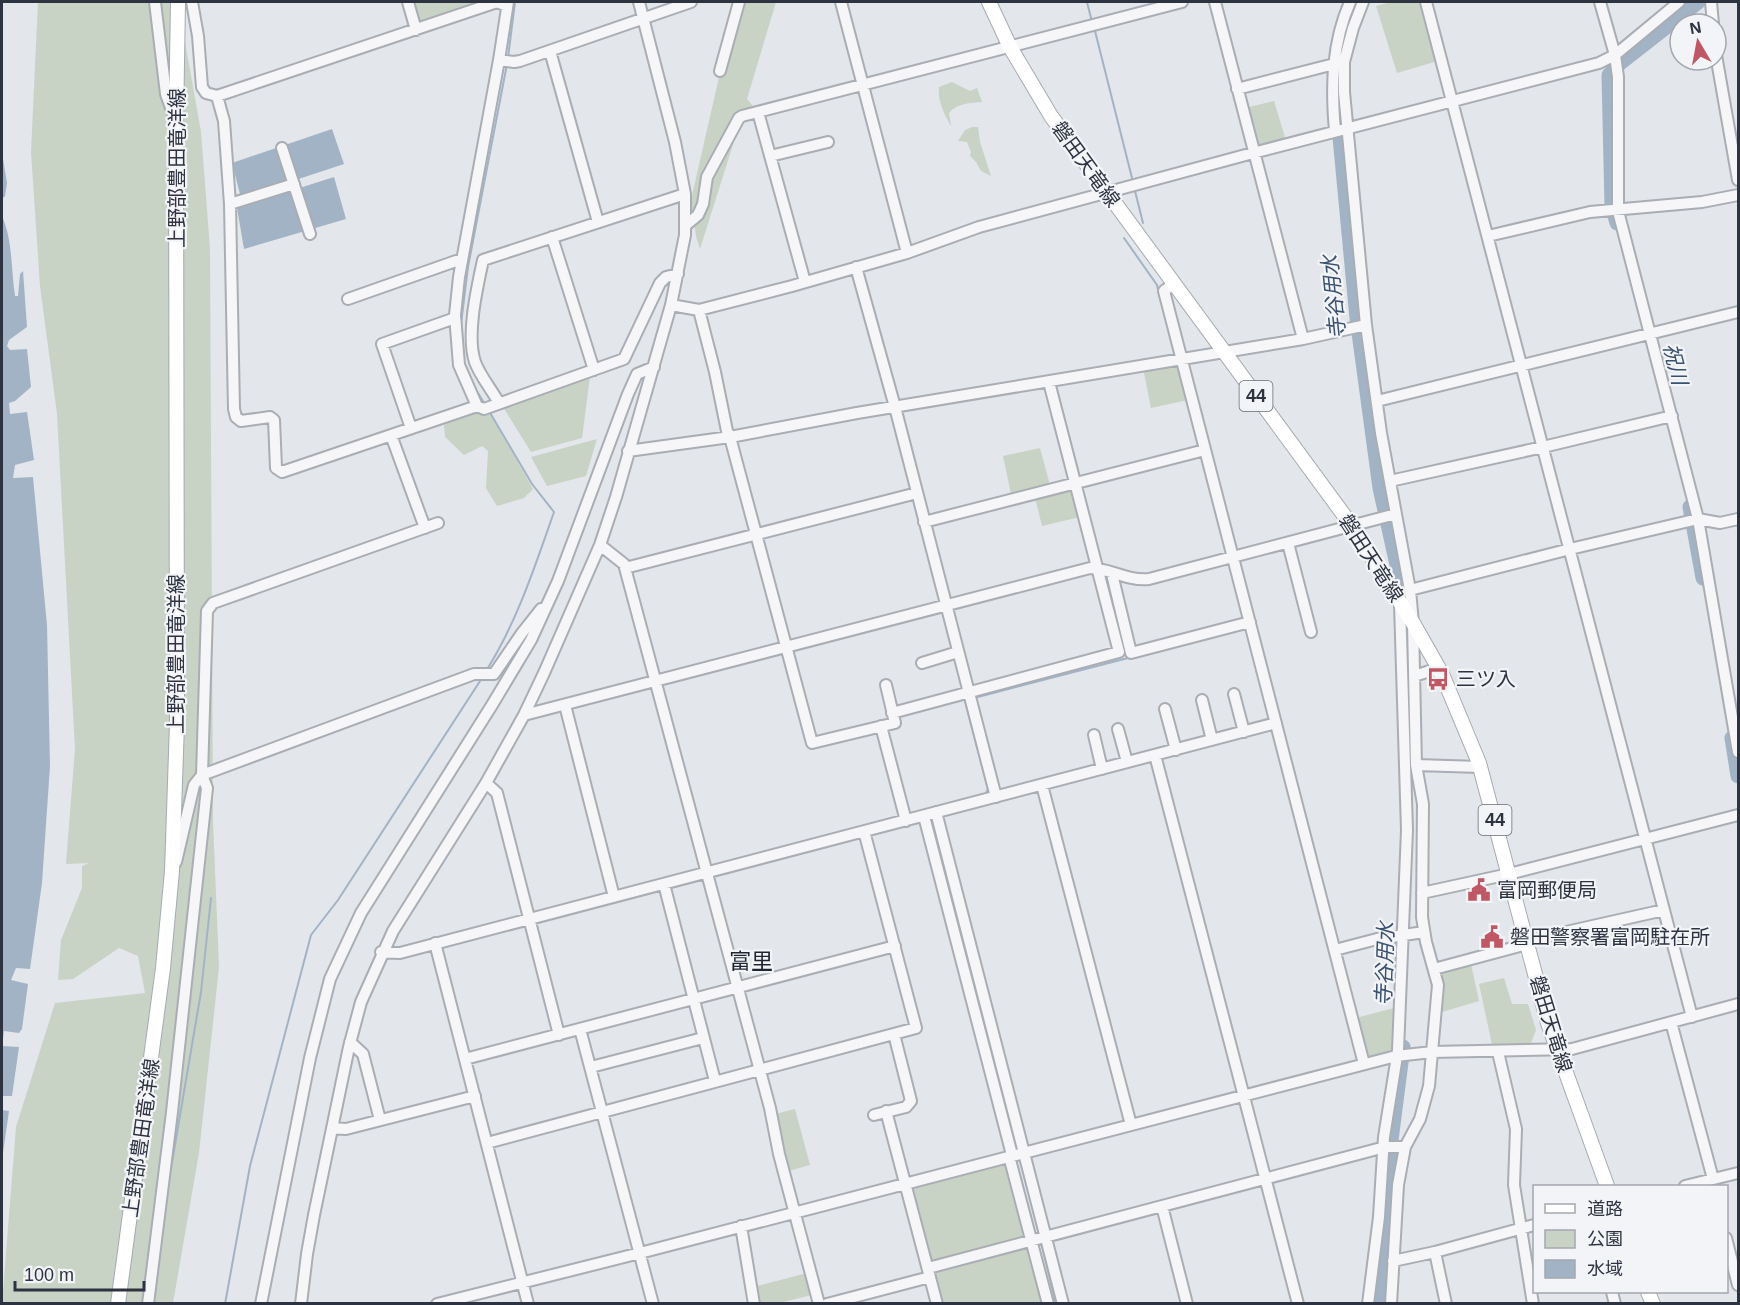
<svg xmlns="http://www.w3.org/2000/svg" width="1740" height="1305" viewBox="0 0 1740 1305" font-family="Arial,'Noto Sans JP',sans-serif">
  <rect width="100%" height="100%" fill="#e3e6ea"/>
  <!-- green -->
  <path fill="#c8d3c5" d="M38 2H178L201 132 210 249 213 822 219 967 199 1153 173 1303 2 1304 16 1127 55 1003 145 993 138 956 119 948 73 979 58 980 61 940 82 888V866L89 863 66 864 75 749 57 414 40 286 31 152Z
    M412 2H487L419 25Z
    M739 2H776L747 99 758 112 742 116 700 249 696 236 691 200 722 64Z
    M1391 2H1424L1441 60 1397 73 1376 6Z
    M952 82 970 91 977 88 982 102C970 103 957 103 949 113L951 126C945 116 937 100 939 87Z
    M1274 101 1287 144 1253 153 1241 109Z
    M972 127H978L980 142 991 176 981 171 976 162 970 156 971 152 967 142 958 141 965 130Z
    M1180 361 1188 400 1151 408 1143 368Z
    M590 377 582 438 531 452 503 407Z
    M476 413 491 415 533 489 524 498 497 506 486 488 488 451 482 446 464 455 445 437 444 425 459 418Z
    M597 439 586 476 547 486 531 457Z
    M1040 448 1051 489 1075 483 1084 516 1042 526 1034 494 1012 499 1003 456Z
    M1471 964 1479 1001 1439 1013 1440 971Z
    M1504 978 1512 1004H1528L1536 1030 1529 1048 1493 1049 1479 984Z
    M1394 1008 1392 1051 1363 1061 1352 1019Z
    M795 1109 810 1165 785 1172 771 1115Z
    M1009 1156 1048 1303H937L906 1183Z
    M811 1272 816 1294 779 1303H758L757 1286Z"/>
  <!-- water -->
  <path fill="#a2b3c6" d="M332 129 344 164 241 198 232 163Z
    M2 153 7 183 5 196 2 199Z
    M334 177 346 219 244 249 237 208Z
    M2 216C13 241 11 270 15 296H18L20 274 23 271 27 327 9 340 7 346 10 350 27 349 31 387 15 401 9 403 10 414 27 412 34 460 15 465 13 478 33 477 47 625 50 766 42 883 30 969 16 968 11 980 28 984 22 1029 19 1033 4 1031 2 1046 19 1047 12 1096H2Z
    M2 1110 9 1111 2 1160Z"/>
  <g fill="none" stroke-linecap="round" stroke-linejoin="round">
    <!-- stream -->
    <path stroke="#a2b3c6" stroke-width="2" d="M1087 2 1092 22
      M1094 27 1133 182
      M508 58 515 2
      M1134 187 1143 223
      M1124 238 1157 285 1159 294
      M462 336 461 324 468 267 507 64
      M463 360 476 390 486 406
      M1142 360 1174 355 1175 351
      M1055 382 1080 479
      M1081 484 1102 566
      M1105 574 1115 609
      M486 671C517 622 535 566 554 512L532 484 489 411
      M974 698 1128 658V655
      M969 700 965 701 988 789 985 795
      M931 818 1018 1150
      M1020 1158 1039 1234
      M169 1180 201 992 211 898
      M1041 1242 1056 1304
      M157 1275 163 1225
      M225 1304 250 1166 311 935 338 900 482 678"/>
    <!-- river -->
    <path stroke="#a2b3c6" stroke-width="15" d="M1342 44 1356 2
      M1338 116 1357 318 1380 488 1402 587
      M1617 223 1612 206 1609 75 1620 63 1698 2
      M1690 507 1703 578
      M1732 738 1738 776
      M1382 1304 1391 1140 1403 1047"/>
    <!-- minor casing -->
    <g stroke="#a9adb4" stroke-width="14">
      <path id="minor" d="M155 2 166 94 174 116
        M192 2 198 36 202 87 206 93 217 96 497 2 507 6
        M408 2 416 30
        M841 2 907 253
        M1215 2 1303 339
        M1363 2 1353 28 1344 62V92L1366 325 1381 433 1410 590 1413 623 1416 765 1423 804 1422 917 1426 942 1438 985 1429 1086 1420 1119 1405 1147 1398 1185 1391 1304
        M1426 2 1692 1017
        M1600 2 1615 55 1618 77V211L1698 519 1738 752
        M1711 2 1713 24
        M550 51 598 222
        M1716 55 1738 180
        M499 60 514 62 520 61 691 2
        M720 71 739 2
        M1237 89 1338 63
        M217 96 224 121 230 204 234 409 236 417 241 421 270 417 274 420 276 468 282 472 477 406 484 409 624 359 660 283 666 277 678 274
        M758 112 805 282
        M1335 131C1331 86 1332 43 1350 2
        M282 148 310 234
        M770 156 828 142
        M230 204 294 184
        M686 225 698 215 703 204 707 177 739 118 742 116 1182 2
        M1488 236 1590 212 1702 202 1738 195
        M552 237 594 370
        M856 267 895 407 996 797
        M1173 284 1164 291 1364 1064
        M348 299 456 261 462 262
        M671 305 699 310 792 286 907 253 979 227 1253 153 1599 63 1615 55 1679 2
        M699 310 715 372 727 431 730 437 812 743 895 723 886 685
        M1377 401 1738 312
        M499 403C492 390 480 376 475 362 466 335 477 288 483 260L685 194
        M477 406 459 365 455 315 459 277 499 60 508 2
        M411 428 382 344 455 318
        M391 435 425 528
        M628 451 730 437 857 413 1303 339 1366 325
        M1390 481 1543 447 1672 416
        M924 522 1205 450
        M1288 543 1311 632
        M600 545 624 564 770 1108 779 1154 819 1304
        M625 568 917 493
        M1112 574 1131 653 1250 622
        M1410 590 1570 549 1698 519 1720 523 1738 519
        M922 663 958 652
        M1414 676 1433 670 1442 674
        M1234 694 1244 732
        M1202 700 1212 740
        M565 705 614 897
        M1165 709 1176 750
        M892 713 1119 652 1049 382
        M524 715 1090 568C1109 568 1126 581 1149 579L1396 514
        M881 726 906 821
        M1118 729 1127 762
        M1094 735 1102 769
        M1155 755 1298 1304
        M1416 765 1480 767
        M486 783 497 793 559 1035
        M1042 785 1131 1125
        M936 812 1063 1304
        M924 816 1012 1155
        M176 862 194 785 202 775 474 674H494L522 633 541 609
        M664 884 715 1081
        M1422 893 1509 874 1738 815
        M1526 941 1664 910
        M435 943 528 1304
        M1335 950 1377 939 1424 932
        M381 952 400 953 1276 723
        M1434 969 1527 944
        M1671 1022 1713 1179
        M580 1029 653 1304
        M350 1042 363 1054 380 1120
        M1498 1052 1516 1129 1514 1185 1533 1304
        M465 1059 895 946
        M591 1067 703 1038
        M886 1111 937 1304
        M874 1115 906 1107 911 1101 894 1034
        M332 1128 346 1129 475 1096
        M487 1143 916 1028 864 831
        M1009 1156 1048 1304
        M1685 1186 1738 1173
        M1162 1206 1187 1304
        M741 1226 754 1304
        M1726 1238 1738 1285
        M1435 1252 1446 1304
        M1393 1261 1435 1252 1534 1225
        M928 1268 1385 1147H1405
        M1612 1292 1615 1304
        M148 1304 172 1112 207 788 202 775 207 611 213 603 438 523
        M261 1304 310 1058 330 979 361 913 492 705 531 640 558 581 628 394 637 374 654 367
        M301 1304 307 1254 314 1215 349 1047 361 1002 393 931 486 783 524 715 544 673 600 545 616 497 671 305 685 235V194L675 142 639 2
        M437 1304 640 1253 1396 1056 1432 1052 1572 1049 1738 1004
        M827 1304 930 1277
        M1368 1304 1379 1217 1384 1137 1398 1050 1407 830 1400 604"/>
    </g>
    <!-- major casing -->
    <g stroke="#a4aab4" stroke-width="16">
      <path id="major" d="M989 2 1010 47 1051 116 1352 526 1413 623 1442 674 1479 763 1548 1023 1607 1186
        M1648 1292 1653 1304
        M118 1304 163 968 172 871 177 723 176 124 178 2"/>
    </g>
    <!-- minor -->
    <use href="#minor" stroke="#f6f6f8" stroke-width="10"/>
    <!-- major -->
    <use href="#major" stroke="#fff" stroke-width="14"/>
  </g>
  <!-- icons -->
  <defs>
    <g id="bus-bare" transform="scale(1.8)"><path d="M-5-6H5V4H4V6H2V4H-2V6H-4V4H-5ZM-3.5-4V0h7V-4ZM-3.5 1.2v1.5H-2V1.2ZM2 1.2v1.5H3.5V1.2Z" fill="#c05764" stroke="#f3f4f7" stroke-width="2.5" paint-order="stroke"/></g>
    <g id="civic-bare" transform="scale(1.8)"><path d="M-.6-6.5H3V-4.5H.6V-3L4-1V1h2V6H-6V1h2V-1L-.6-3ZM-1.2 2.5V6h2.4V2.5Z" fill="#c05764" stroke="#f3f4f7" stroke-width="2.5" paint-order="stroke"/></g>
  </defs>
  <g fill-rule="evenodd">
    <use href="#bus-bare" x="1438" y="679"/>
    <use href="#civic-bare" x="1479" y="890"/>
    <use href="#civic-bare" x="1492" y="937"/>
  </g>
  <g text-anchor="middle" stroke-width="4.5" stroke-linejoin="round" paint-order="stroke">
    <!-- shield labels -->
    <g fill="#f3f4f7" stroke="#686d77" stroke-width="1.5">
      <rect x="1239.5" y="381" width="33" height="30" rx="4.5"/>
      <rect x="1478.5" y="805" width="33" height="30" rx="4.5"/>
    </g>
    <g font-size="18" font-weight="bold" fill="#2d3340">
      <text x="1256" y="402">44</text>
      <text x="1495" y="826">44</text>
    </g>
    <!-- street labels -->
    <g font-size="20" fill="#2d3340" stroke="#f3f4f7">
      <text transform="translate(1086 164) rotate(54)" y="7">磐田天竜線</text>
      <text transform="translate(177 168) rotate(-90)" y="7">上野部豊田竜洋線</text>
      <text transform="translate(1371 558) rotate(57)" y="7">磐田天竜線</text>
      <text transform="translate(176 654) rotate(-90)" y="7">上野部豊田竜洋線</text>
      <text transform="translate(1551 1024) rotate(73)" y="7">磐田天竜線</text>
      <text transform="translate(141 1138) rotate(-82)" y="7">上野部豊田竜洋線</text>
    </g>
    <!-- poi labels -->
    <g font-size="20" fill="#2d3340" stroke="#f3f4f7" text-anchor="start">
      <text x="1456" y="686">三ツ入</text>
      <text x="1497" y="897">富岡郵便局</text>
      <text x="1510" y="944">磐田警察署富岡駐在所</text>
    </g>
    <!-- water labels -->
    <g font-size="21" font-style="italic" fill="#3b5170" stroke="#f3f4f7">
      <text transform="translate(1334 297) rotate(-96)" y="7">寺谷用水</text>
      <text transform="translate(1675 364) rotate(76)" y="7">祝川</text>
      <text transform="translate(1385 964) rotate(-88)" y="7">寺谷用水</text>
    </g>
    <!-- quarter labels -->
    <g font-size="22" fill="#1f2531" stroke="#f3f4f7">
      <text x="751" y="969">富里</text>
    </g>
  </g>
  <!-- border -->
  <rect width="1740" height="1305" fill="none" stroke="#2d3340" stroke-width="6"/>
  <!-- legend -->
  <rect x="1533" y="1185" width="195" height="108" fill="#f3f4f7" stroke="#a4a7ae" stroke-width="1.5"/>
  <rect x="1545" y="1204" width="30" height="9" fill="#ffffff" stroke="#a4a7ae" stroke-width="1.5"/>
  <text x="1587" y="1215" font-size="18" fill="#2d3340">道路</text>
  <rect x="1545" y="1230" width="30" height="18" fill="#c8d3c5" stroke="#a4a7ae" stroke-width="1.5"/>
  <text x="1587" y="1245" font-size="18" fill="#2d3340">公園</text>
  <rect x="1545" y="1260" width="30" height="18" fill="#a2b3c6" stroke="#a4a7ae" stroke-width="1.5"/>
  <text x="1587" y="1275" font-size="18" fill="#2d3340">水域</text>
  <!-- north arrow -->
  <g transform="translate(1698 42) rotate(350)"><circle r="28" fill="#f3f4f7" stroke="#a4a7ae" stroke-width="1.5"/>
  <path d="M0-4.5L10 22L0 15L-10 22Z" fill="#c05764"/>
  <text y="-9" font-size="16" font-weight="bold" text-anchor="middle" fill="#2d3340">N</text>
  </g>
  <!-- scale -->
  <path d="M15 1281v9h129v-9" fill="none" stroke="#2d3340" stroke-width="3"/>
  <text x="24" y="1281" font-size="18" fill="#2d3340" stroke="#f3f4f7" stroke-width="4.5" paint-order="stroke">100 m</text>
</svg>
